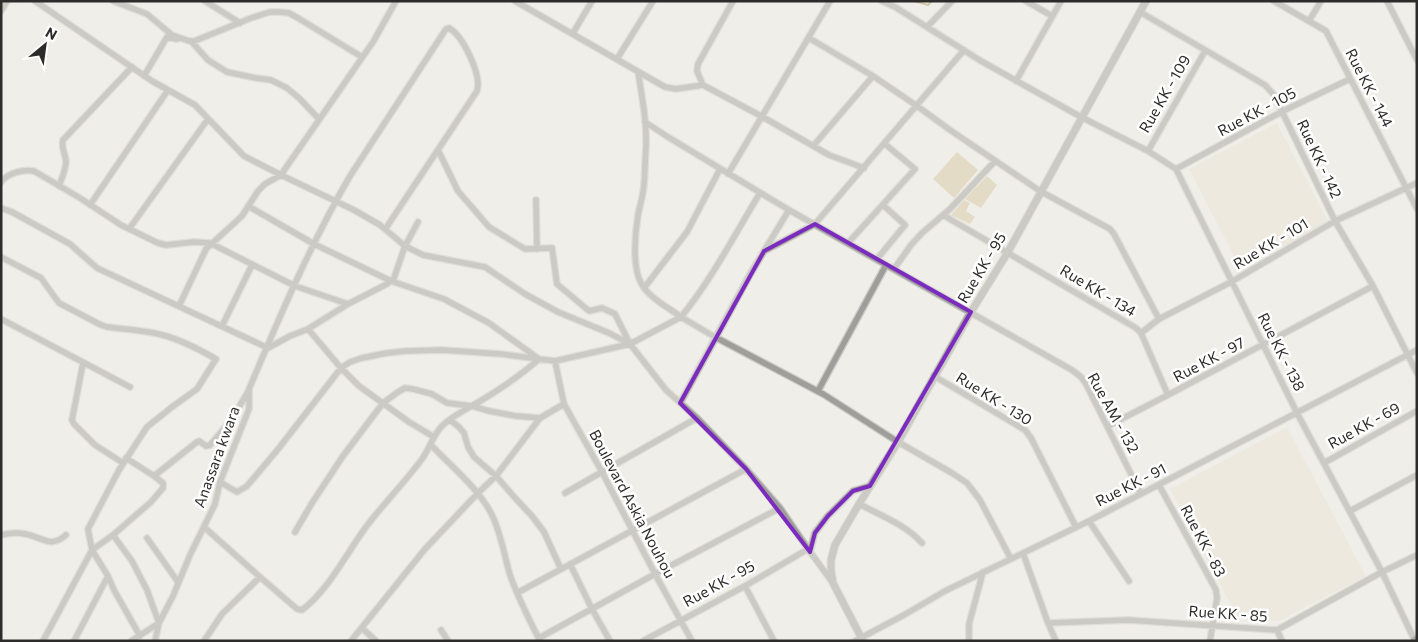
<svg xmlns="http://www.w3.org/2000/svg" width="1418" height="642" viewBox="0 0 1418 642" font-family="Commissioner,sans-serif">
  <rect width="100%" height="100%" fill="#f0eee8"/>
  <!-- built -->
  <path fill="#e8e3d6" d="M1277 123 1329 223 1240 268 1189 169Z
    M1287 427 1366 576 1279 621 1238 618 1170 489Z"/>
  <!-- grass -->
  <path fill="#d2c49b" d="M957 152 978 170 954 198 933 179Z
    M987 176 997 185 981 208 965 199Z
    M964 200 970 203 966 211 975 217 970 224 951 215Z"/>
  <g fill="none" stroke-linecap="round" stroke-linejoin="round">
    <!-- stream -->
    <path stroke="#ae995d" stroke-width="2" d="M914 1 928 5 932 1"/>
    <!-- minor casing -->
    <g stroke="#cdcbc6" stroke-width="8">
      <path id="minor" d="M35 1 152 81 195 105 244 156 281 175 354 210 380 225 405 246 423 255 485 267 525 294 558 312 609 333 630 344
        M113 1 147 14 172 35 192 42 251 18 270 12H279L289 13 298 18 362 57
        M205 1 240 23
        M515 1 665 87 676 89 703 85
        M733 1 698 64 697 71 703 85 761 116 829 155 864 168
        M882 1 895 7 981 61 1081 117 1148 151 1176 169 1297 413 1382 572 1415 641
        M1026 1 1052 16
        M1274 1 1326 31 1417 209
        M1387 1 1417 60
        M1 11 7 1
        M1140 12 1265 85 1274 95 1335 221 1373 286 1417 373
        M1309 21 1321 1
        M927 27 952 1
        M573 33 592 1
        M809 38 873 76 917 106 950 130 1040 191 1110 229 1114 234 1159 319
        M191 41 208 60 227 72 256 78 271 80 287 88 299 98 319 119
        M617 59 653 1
        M638 72C642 97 647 122 646 147 645 160 645 173 644 185 643 196 640 205 638 215 635 233 632 267 641 283 649 298 668 307 681 317 712 279 735 234 760 193
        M144 76 167 37 177 39
        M1016 81 1061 1
        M645 122 668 137 789 210 1072 370 1081 377 1086 384 1141 494
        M814 145 873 76
        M438 150 458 191 489 227 525 249 552 248 557 284 589 311 602 308 615 314 630 344
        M1148 151 1205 51
        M1176 169 1283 111 1350 79
        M728 174 830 1
        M1 182C8 173 23 169 34 171L80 198 121 225 158 243 166 245 194 242 210 243 295 286 348 304
        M59 186C62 178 66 169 66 161 65 153 61 148 63 140L132 67
        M536 200 537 249
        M90 205 168 90
        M1 208 12 212 70 244 97 268 268 348
        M943 215 1136 328 1141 333 1168 395
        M129 229 208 119
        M848 243 915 169 885 144
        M764 251 815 224 964 50
        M1 257 41 278 59 303 101 325 107 327C123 329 139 330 154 333 176 337 197 348 216 359L197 389 172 407 147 427 119 470 88 529 92 550 108 576 114 590 140 636
        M877 259 905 225 883 205
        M894 269 911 245 922 233 950 209 995 161
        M644 288 687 232 720 169
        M179 306 206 249 242 216 258 191 265 184 281 175 285 169 373 42 396 1
        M1 319 130 387
        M222 326 252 265
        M308 329 341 368 359 386 409 422 434 437
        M1141 333 1159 319 1231 282 1335 221 1417 183
        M630 344 681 317 715 337 823 394 898 442 952 473 967 483 980 500 1011 559
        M268 348 290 336 308 329 348 304 387 284 394 278 405 246 418 222
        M83 363 72 420 74 424 95 445 123 463
        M934 376 1025 430 1031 438 1076 527
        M818 391 886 265
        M680 403 750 274 789 210
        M450 420 459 427 464 433 468 447 474 457 496 476 516 499 532 516 544 532 561 569
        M1108 426 1168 395 1373 286
        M431 445C451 466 477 487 491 513 501 532 504 555 510 575 518 598 529 619 540 641
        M1324 463 1417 411
        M154 476 197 442 199 441 206 446 210 445 232 419 249 390
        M220 482 237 492 247 486 279 448 341 368 350 362 362 358 387 353 406 351 442 350 501 354 555 361
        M1159 485 1216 590 1217 598 1210 641
        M565 493 697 418
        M859 504C880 515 906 525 922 543
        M1350 511 1417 475
        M1089 521 1129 581
        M204 527 260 577 297 609 302 610C331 588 347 551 369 523 386 501 406 481 422 459 430 448 433 435 442 426 452 416 465 410 477 403 499 390 520 376 539 359L489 323 444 299 391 281 314 244 248 206
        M295 532 312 503 343 456 383 403 398 392 405 388 413 389 432 394 447 403 472 406 489 411 516 416 540 418
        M1 535C9 533 17 532 25 534 43 537 50 549 66 535
        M113 535 132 561 147 590 159 623 131 641
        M147 538 178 582
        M810 552 815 533 828 516 853 491 870 486
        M1023 553 1048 623 1056 641
        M570 564 592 609 610 641
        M745 586 774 641
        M517 593 746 469
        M1048 623 1128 620 1277 630 1382 572 1417 555
        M362 628 376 641
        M441 630 448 641
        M1277 630 1282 641
        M539 638 655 574 780 508
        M43 641 92 550 113 535 151 502 163 488V483L154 476 126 458
        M74 641 108 576
        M155 641 159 623 173 596 190 555 215 504 220 482 249 409V389C279 318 311 243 350 176L446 29 449 28C463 36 482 75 477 91L386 228
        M204 641 222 614 260 577
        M351 641 425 549 478 493 496 476 540 418 564 404
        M643 641 745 586 808 549
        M692 641 655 574 602 472 564 404 555 361 630 344 666 390 697 418 746 469 780 508 808 549 833 583
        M855 641 904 615 945 591 1089 521 1417 350
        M969 641V624L983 572"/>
    </g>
    <!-- tertiary casing -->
    <g stroke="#cdcbc6" stroke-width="9">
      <path id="tertiary" d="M863 641 833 583 831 570V560L835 545 859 504 898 442 971 312 1008 252 1146 1"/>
    </g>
    <!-- primary casing -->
    <g stroke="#cdcbc6" stroke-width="11">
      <path id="primary" d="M1415 641 1417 640"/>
    </g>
    <!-- minor -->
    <use href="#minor" stroke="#9f9e9b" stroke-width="5.5"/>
    <!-- tertiary -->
    <use href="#tertiary" stroke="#9f9e9b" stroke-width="7"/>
    <!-- primary -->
    <use href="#primary" stroke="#5e5d58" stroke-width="9"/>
  </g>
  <!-- marked area -->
  <path d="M0 0H1418V642H0ZM815 224 971 312 870 486 853 491 828 516 815 533 810 552 746 469 680 403 764 251Z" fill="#f0eee8" fill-opacity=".55" fill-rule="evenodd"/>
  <path fill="none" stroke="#7b2cbf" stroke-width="4" stroke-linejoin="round" d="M815 224 971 312 870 486 853 491 828 516 815 533 810 552 746 469 680 403 764 251Z"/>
  <g text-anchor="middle" stroke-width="5" stroke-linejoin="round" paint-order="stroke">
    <!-- street labels -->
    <g font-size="15" fill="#2d2c2a" stroke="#fff">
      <text transform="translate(1369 88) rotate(63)" y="5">Rue KK - 144</text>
      <text transform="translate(1165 94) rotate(-60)" y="5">Rue KK - 109</text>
      <text transform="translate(1257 112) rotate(-28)" y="5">Rue KK - 105</text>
      <text transform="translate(1319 159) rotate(65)" y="5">Rue KK - 142</text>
      <text transform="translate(1271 244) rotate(-31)" y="5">Rue KK - 101</text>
      <text transform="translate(982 268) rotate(-59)" y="5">Rue KK - 95</text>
      <text transform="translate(1098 291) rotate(31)" y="5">Rue KK - 134</text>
      <text transform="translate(1281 352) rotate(63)" y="5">Rue KK - 138</text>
      <text transform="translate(1209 360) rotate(-28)" y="5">Rue KK - 97</text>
      <text transform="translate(994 399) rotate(32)" y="5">Rue KK - 130</text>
      <text transform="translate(1113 413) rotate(61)" y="5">Rue AM - 132</text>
      <text transform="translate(1364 426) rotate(-29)" y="5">Rue KK - 69</text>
      <text transform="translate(217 457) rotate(-70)" y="5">Anassara kwara</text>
      <text transform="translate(1131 485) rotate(-27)" y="5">Rue KK - 91</text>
      <text transform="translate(632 504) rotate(62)" y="5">Boulevard Askia Nouhou</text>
      <text transform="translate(1203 541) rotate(62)" y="5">Rue KK - 83</text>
      <text transform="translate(719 584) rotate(-29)" y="5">Rue KK - 95</text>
      <text transform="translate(1228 614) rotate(4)" y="5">Rue KK - 85</text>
    </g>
  </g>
  <!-- border -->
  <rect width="1418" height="642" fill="none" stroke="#2d2c2a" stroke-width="5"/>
  <!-- north arrow -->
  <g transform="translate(45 45) rotate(29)" stroke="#ffffff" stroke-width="4" paint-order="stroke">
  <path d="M0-4L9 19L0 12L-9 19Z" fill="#2d2c2a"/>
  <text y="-8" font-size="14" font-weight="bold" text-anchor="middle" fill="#2d2c2a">N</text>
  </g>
</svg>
